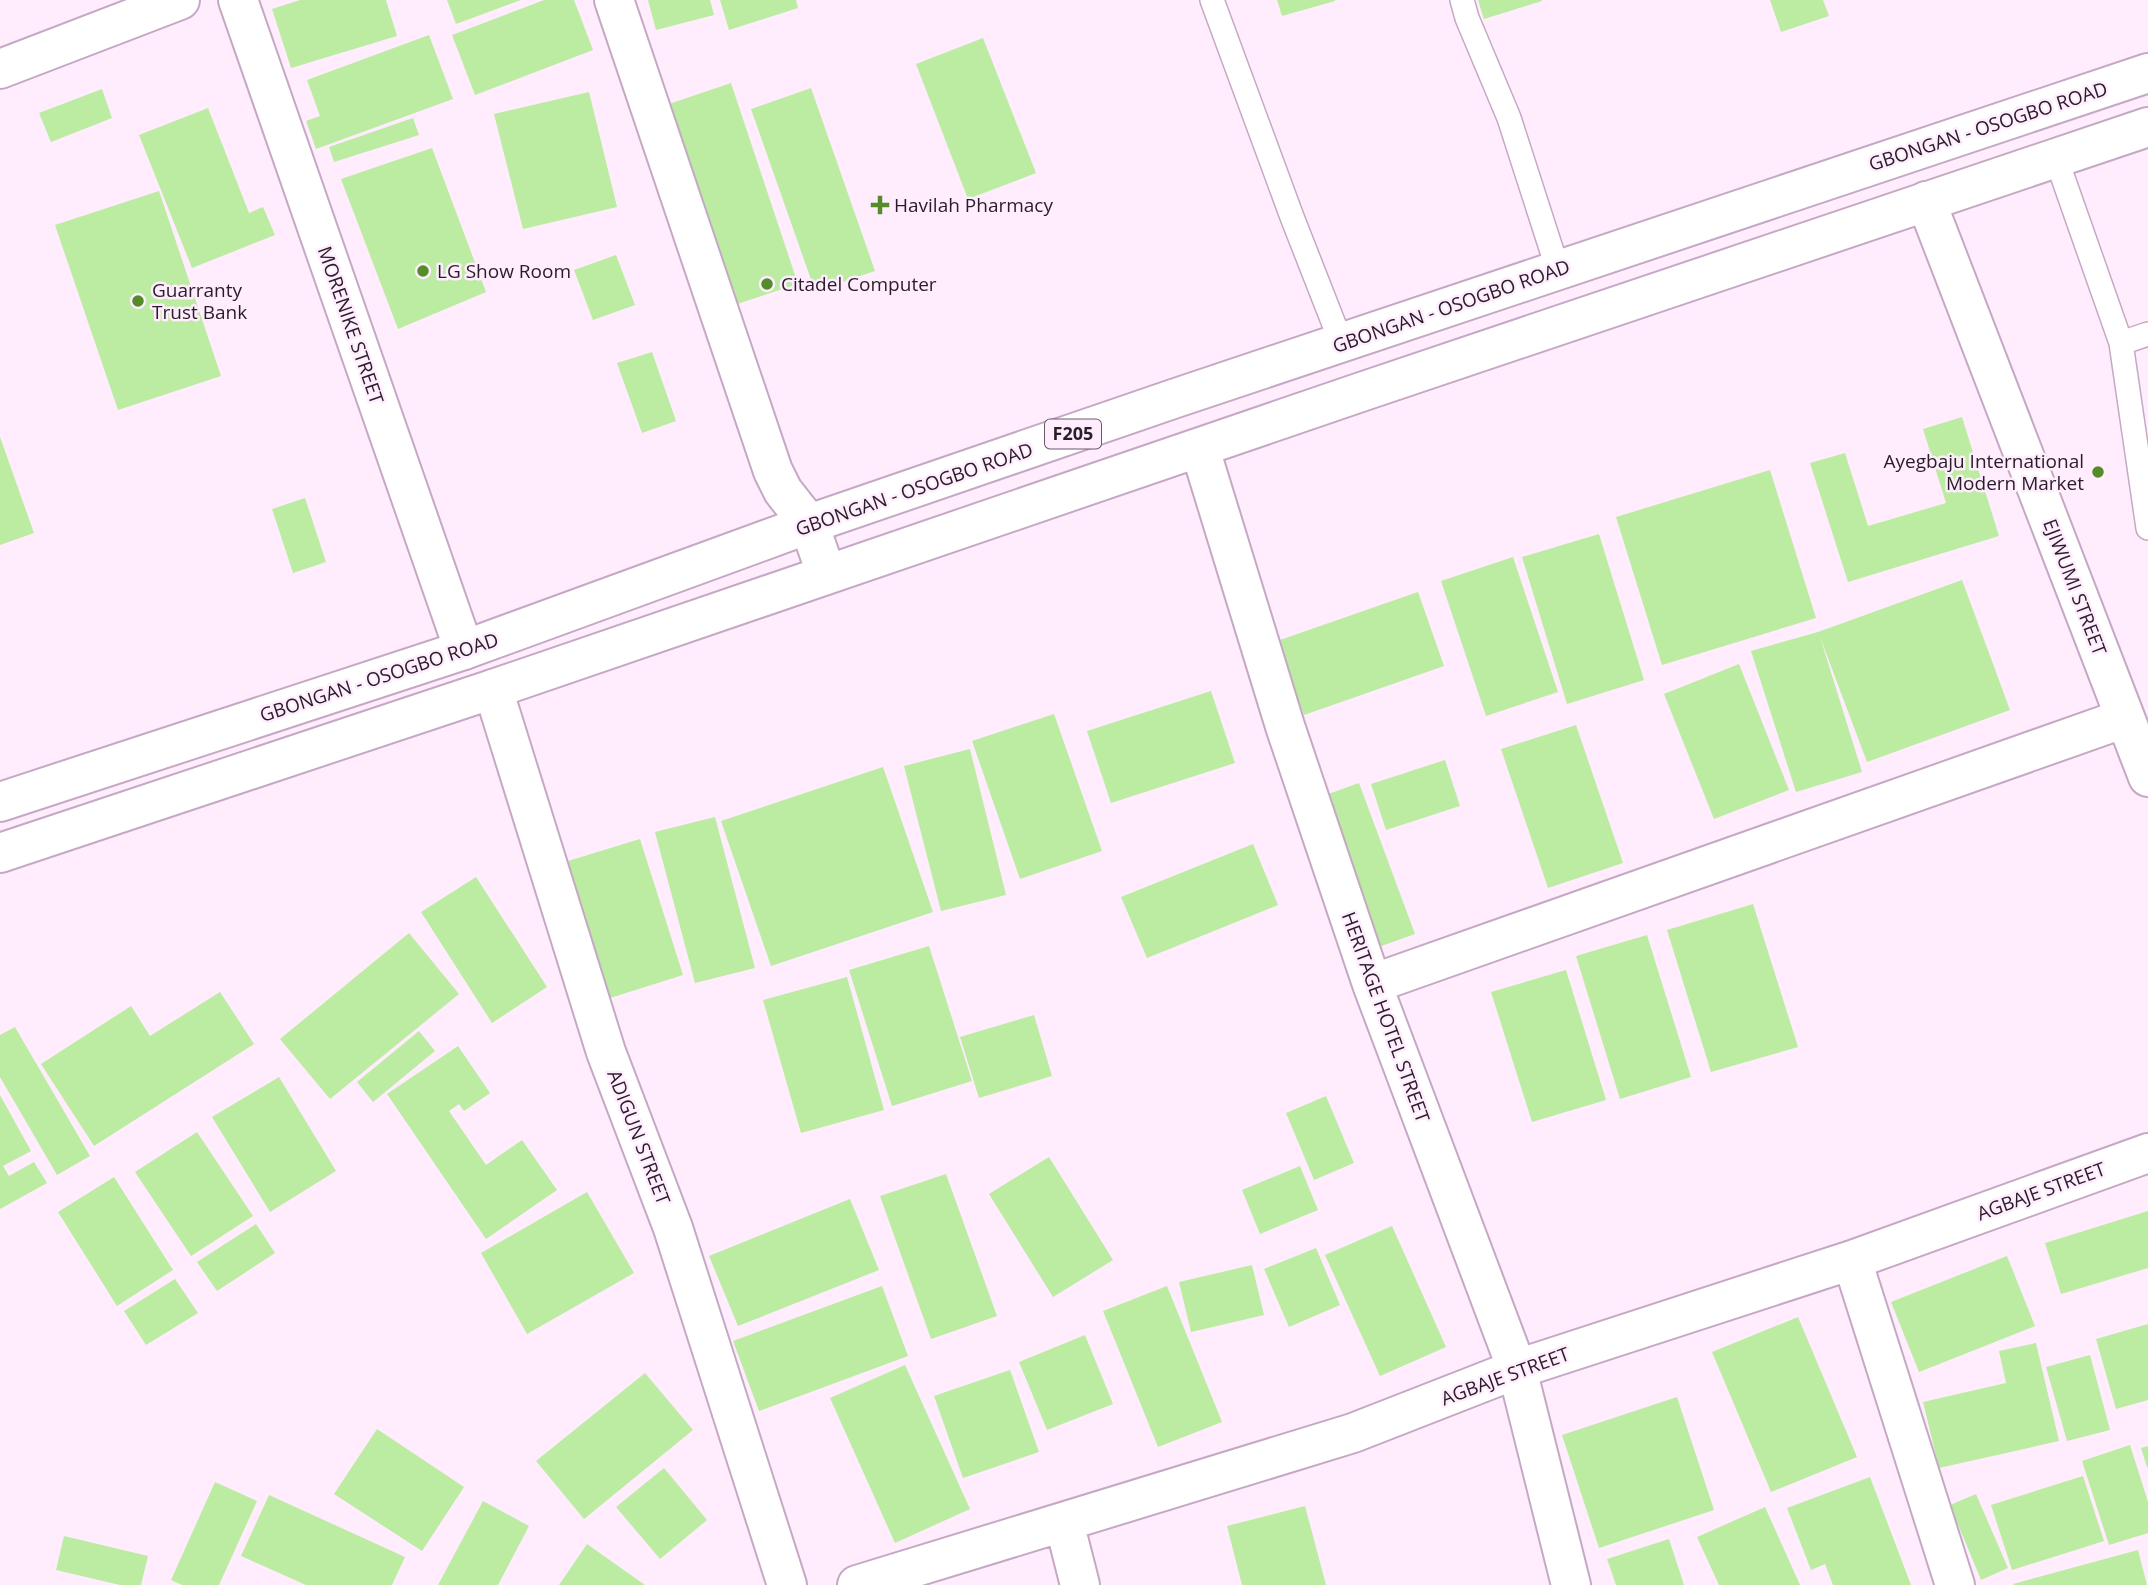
<svg xmlns="http://www.w3.org/2000/svg" width="2148" height="1585" viewBox="0 0 2148 1585" font-family="'Open Sans',sans-serif">
  <rect width="100%" height="100%" fill="#ffedfe"/>
  <!-- building -->
  <path fill="#bceba2" d="M300 0H386L397 36 291 68 272 9Z
    M447 0H521L456 24Z
    M544 0H574L593 50 475 95 452 35Z
    M648 0H710L714 15 656 30Z
    M720 0H796L798 8 729 30Z
    M1277 0H1335V1L1282 16Z
    M1478 0H1542V1L1484 19Z
    M1770 0H1823L1829 16 1781 32Z
    M429 35 453 99 316 149 306 121 320 116 307 80Z
    M983 38 1036 173 968 199 916 64Z
    M731 83 798 284 737 304 669 104Z
    M811 88 875 271 815 291 751 109Z
    M102 89 112 118 51 142 39 113Z
    M589 92 617 207 523 229 494 114Z
    M208 108 249 213 263 207 275 235 192 268 139 135Z
    M413 118 419 135 334 162 329 147Z
    M432 148 486 292 398 329 341 179Z
    M159 191 221 376 118 410 55 225Z
    M616 255 635 305 593 320 574 270Z
    M652 352 676 421 642 433 617 363Z
    M1962 417 1999 536 1848 582 1810 463 1845 453 1868 526 1946 503 1923 429Z
    M0 437 34 533 0 545Z
    M1770 470 1816 618 1662 665 1616 517Z
    M305 498 326 562 293 573 272 509Z
    M1599 534 1644 680 1567 704 1522 557Z
    M1513 557 1558 692 1486 716 1441 581Z
    M1962 580 2010 710 1867 762 1820 637 1862 772 1796 792 1751 651 1818 632Z
    M1418 592 1444 666 1304 715 1277 641Z
    M1739 664 1789 790 1714 819 1664 694Z
    M1211 691 1235 763 1111 803 1087 731Z
    M1054 714 1102 851 1020 879 972 741Z
    M1576 725 1623 863 1548 888 1501 749Z
    M970 749 1006 895 941 911 904 766Z
    M1445 760 1460 806 1386 830 1371 784Z
    M883 767 933 912 771 966 721 821Z
    M1359 783 1415 934 1373 949 1317 798Z
    M715 817 755 968 695 983 655 832Z
    M640 839 683 975 610 998 568 861Z
    M1253 844 1278 905 1147 958 1121 897Z
    M476 877 547 987 492 1023 421 912Z
    M1753 904 1798 1047 1711 1072 1667 930Z
    M409 933 459 994 330 1099 280 1039Z
    M1647 935 1691 1077 1620 1099 1576 956Z
    M929 946 972 1081 892 1106 849 970Z
    M1566 970 1606 1100 1532 1122 1491 992Z
    M847 977 884 1110 801 1133 763 1000Z
    M220 992 254 1044 94 1146 41 1064 131 1006 150 1036Z
    M1034 1015 1052 1076 979 1098 960 1037Z
    M15 1027 90 1156 57 1175 0 1077V1035Z
    M419 1031 435 1051 373 1102 357 1082Z
    M458 1046 490 1093 464 1111 459 1104 449 1111 486 1165 522 1140 557 1190 486 1239 387 1094Z
    M279 1077 336 1171 270 1212 212 1117Z
    M0 1095 31 1151 3 1166 9 1176 34 1162 47 1183 0 1209Z
    M1326 1096 1354 1163 1314 1180 1286 1113Z
    M197 1132 253 1216 191 1256 135 1172Z
    M1049 1157 1113 1260 1053 1297 989 1194Z
    M1300 1166 1318 1210 1260 1234 1242 1190Z
    M946 1174 997 1316 931 1339 880 1196Z
    M114 1177 173 1270 117 1306 58 1212Z
    M587 1192 634 1273 527 1334 481 1253Z
    M850 1199 879 1270 738 1326 709 1256Z
    M2148 1211V1268L2061 1294 2045 1243Z
    M256 1224 275 1253 217 1291 197 1262Z
    M1392 1226 1446 1347 1380 1376 1325 1255Z
    M1316 1248 1340 1305 1289 1327 1264 1269Z
    M2007 1256 2035 1326 1919 1372 1891 1302Z
    M1252 1265 1264 1315 1191 1332 1179 1282Z
    M175 1279 198 1313 146 1345 124 1311Z
    M882 1286 908 1356 759 1411 733 1341Z
    M1167 1286 1222 1422 1158 1447 1103 1311Z
    M1798 1317 1857 1457 1771 1492 1712 1352Z
    M2148 1324V1400L2116 1409 2096 1339Z
    M1085 1335 1113 1404 1047 1430 1019 1362Z
    M2036 1343 2059 1441 1939 1468 1923 1402 2006 1383 1999 1351Z
    M2090 1355 2110 1430 2067 1441 2046 1367Z
    M905 1365 970 1509 895 1543 830 1398Z
    M1010 1370 1039 1452 963 1478 934 1396Z
    M645 1373 693 1430 584 1519 536 1461Z
    M1677 1397 1714 1510 1599 1548 1562 1435Z
    M377 1429 464 1487 422 1551 334 1494Z
    M2130 1445 2148 1502V1533L2109 1545 2082 1461Z
    M2148 1446V1467H2147L2141 1448Z
    M664 1468 707 1520 660 1559 616 1507Z
    M2083 1476 2104 1541 2012 1570 1991 1505Z
    M1870 1477 1911 1585H1833L1825 1564 1811 1570 1787 1508Z
    M215 1482 257 1501 219 1585H182L171 1580Z
    M1976 1494 2008 1568 1981 1580 1950 1505Z
    M269 1495 405 1557 392 1585H306L241 1556Z
    M483 1501 529 1526 498 1585H438Z
    M1305 1506 1326 1585H1242L1227 1526Z
    M1765 1507 1800 1585H1719L1697 1537Z
    M64 1536 148 1556 141 1585H120L56 1570Z
    M1669 1539 1684 1585H1616L1607 1559Z
    M587 1544 645 1585H559Z
    M2138 1550 2147 1585H2014L2013 1584Z"/>
  <g fill="none" stroke-linecap="round" stroke-linejoin="round">
    <!-- lane casing -->
    <g stroke="#c5a9c4" stroke-width="26">
      <path id="lane" d="M1212 0 1292 217 1341 342
        M1462 0 1467 18 1509 118 1558 270
        M2056 158 2121 343 2148 528
        M2121 343 2148 334"/>
    </g>
    <!-- street casing -->
    <g stroke="#c5a9c4" stroke-width="42">
      <path id="street" d="M238 0 464 650
        M614 0 773 471 783 491 809 524 826 573
        M0 69 180 0
        M1926 201 2148 777
        M1200 449 1285 726 1372 984 1517 1369 1571 1585
        M493 689 606 1052 673 1228 787 1585
        M1372 984 2125 718
        M1852 1260 1955 1585
        M1064 1522 1080 1585
        M857 1585 1353 1433 1517 1369 1852 1260 2148 1153"/>
    </g>
    <!-- primary casing -->
    <g stroke="#c5a9c4" stroke-width="42">
      <path id="primary" d="M0 802 464 650 809 524 1176 398 2148 73
        M0 853 493 689 1364 391 2148 127"/>
    </g>
    <!-- lane -->
    <use href="#lane" stroke="#fff" stroke-width="23"/>
    <!-- street -->
    <use href="#street" stroke="#fff" stroke-width="38"/>
    <!-- primary -->
    <use href="#primary" stroke="#fff" stroke-width="38"/>
  </g>
  <!-- markers -->
  <g fill="#538c29" stroke="#ffedfe" stroke-width="2.5">
    <path d="M876.5 194.5h7v7h7v7h-7v7h-7v-7h-7v-7h7z"/>
    <circle cx="423" cy="271" r="7"/>
    <circle cx="767" cy="284" r="7"/>
    <circle cx="138" cy="301" r="7"/>
    <circle cx="2098" cy="472" r="7"/>
  </g>
  <g text-anchor="middle" stroke-width="5" stroke-linejoin="round" paint-order="stroke">
    <!-- shield labels -->
    <rect fill="#ffedfe" stroke="#685b68" stroke-width="2" x="1045" y="419.5" width="56" height="29" rx="5"/>
    <g font-size="18" font-weight="bold" fill="#281d28">
      <text x="1073" y="440">F205</text>
    </g>
    <!-- street labels -->
    <g font-size="19" fill="#281d28" stroke="#ffedfe">
      <text transform="translate(1988 126) rotate(-18)" y="7">GBONGAN - OSOGBO ROAD</text>
      <text transform="translate(1451 306) rotate(-19)" y="7">GBONGAN - OSOGBO ROAD</text>
      <text transform="translate(351 325) rotate(71)" y="7">MORENIKE STREET</text>
      <text transform="translate(914 489) rotate(-19)" y="7">GBONGAN - OSOGBO ROAD</text>
      <text transform="translate(2075 587) rotate(69)" y="7">EJIWUMI STREET</text>
      <text transform="translate(379 677) rotate(-18)" y="7">GBONGAN - OSOGBO ROAD</text>
      <text transform="translate(1386 1017) rotate(70)" y="7">HERITAGE HOTEL STREET</text>
      <text transform="translate(639 1137) rotate(69)" y="7">ADIGUN STREET</text>
      <text transform="translate(2041 1191) rotate(-20)" y="7">AGBAJE STREET</text>
      <text transform="translate(1505 1376) rotate(-20)" y="7">AGBAJE STREET</text>
    </g>
    <!-- poi labels -->
    <g font-size="19" fill="#281d28" stroke="#ffedfe" text-anchor="start">
      <text x="894" y="212">Havilah Pharmacy</text>
      <text x="437" y="278">LG Show Room</text>
      <text x="781" y="291">Citadel Computer</text>
      <text x="152" y="297">Guarranty<tspan x="152" dy="22">Trust Bank</tspan></text>
      <text x="2084" y="468" text-anchor="end">Ayegbaju International<tspan x="2084" dy="22">Modern Market</tspan></text>
    </g>
  </g>
</svg>
